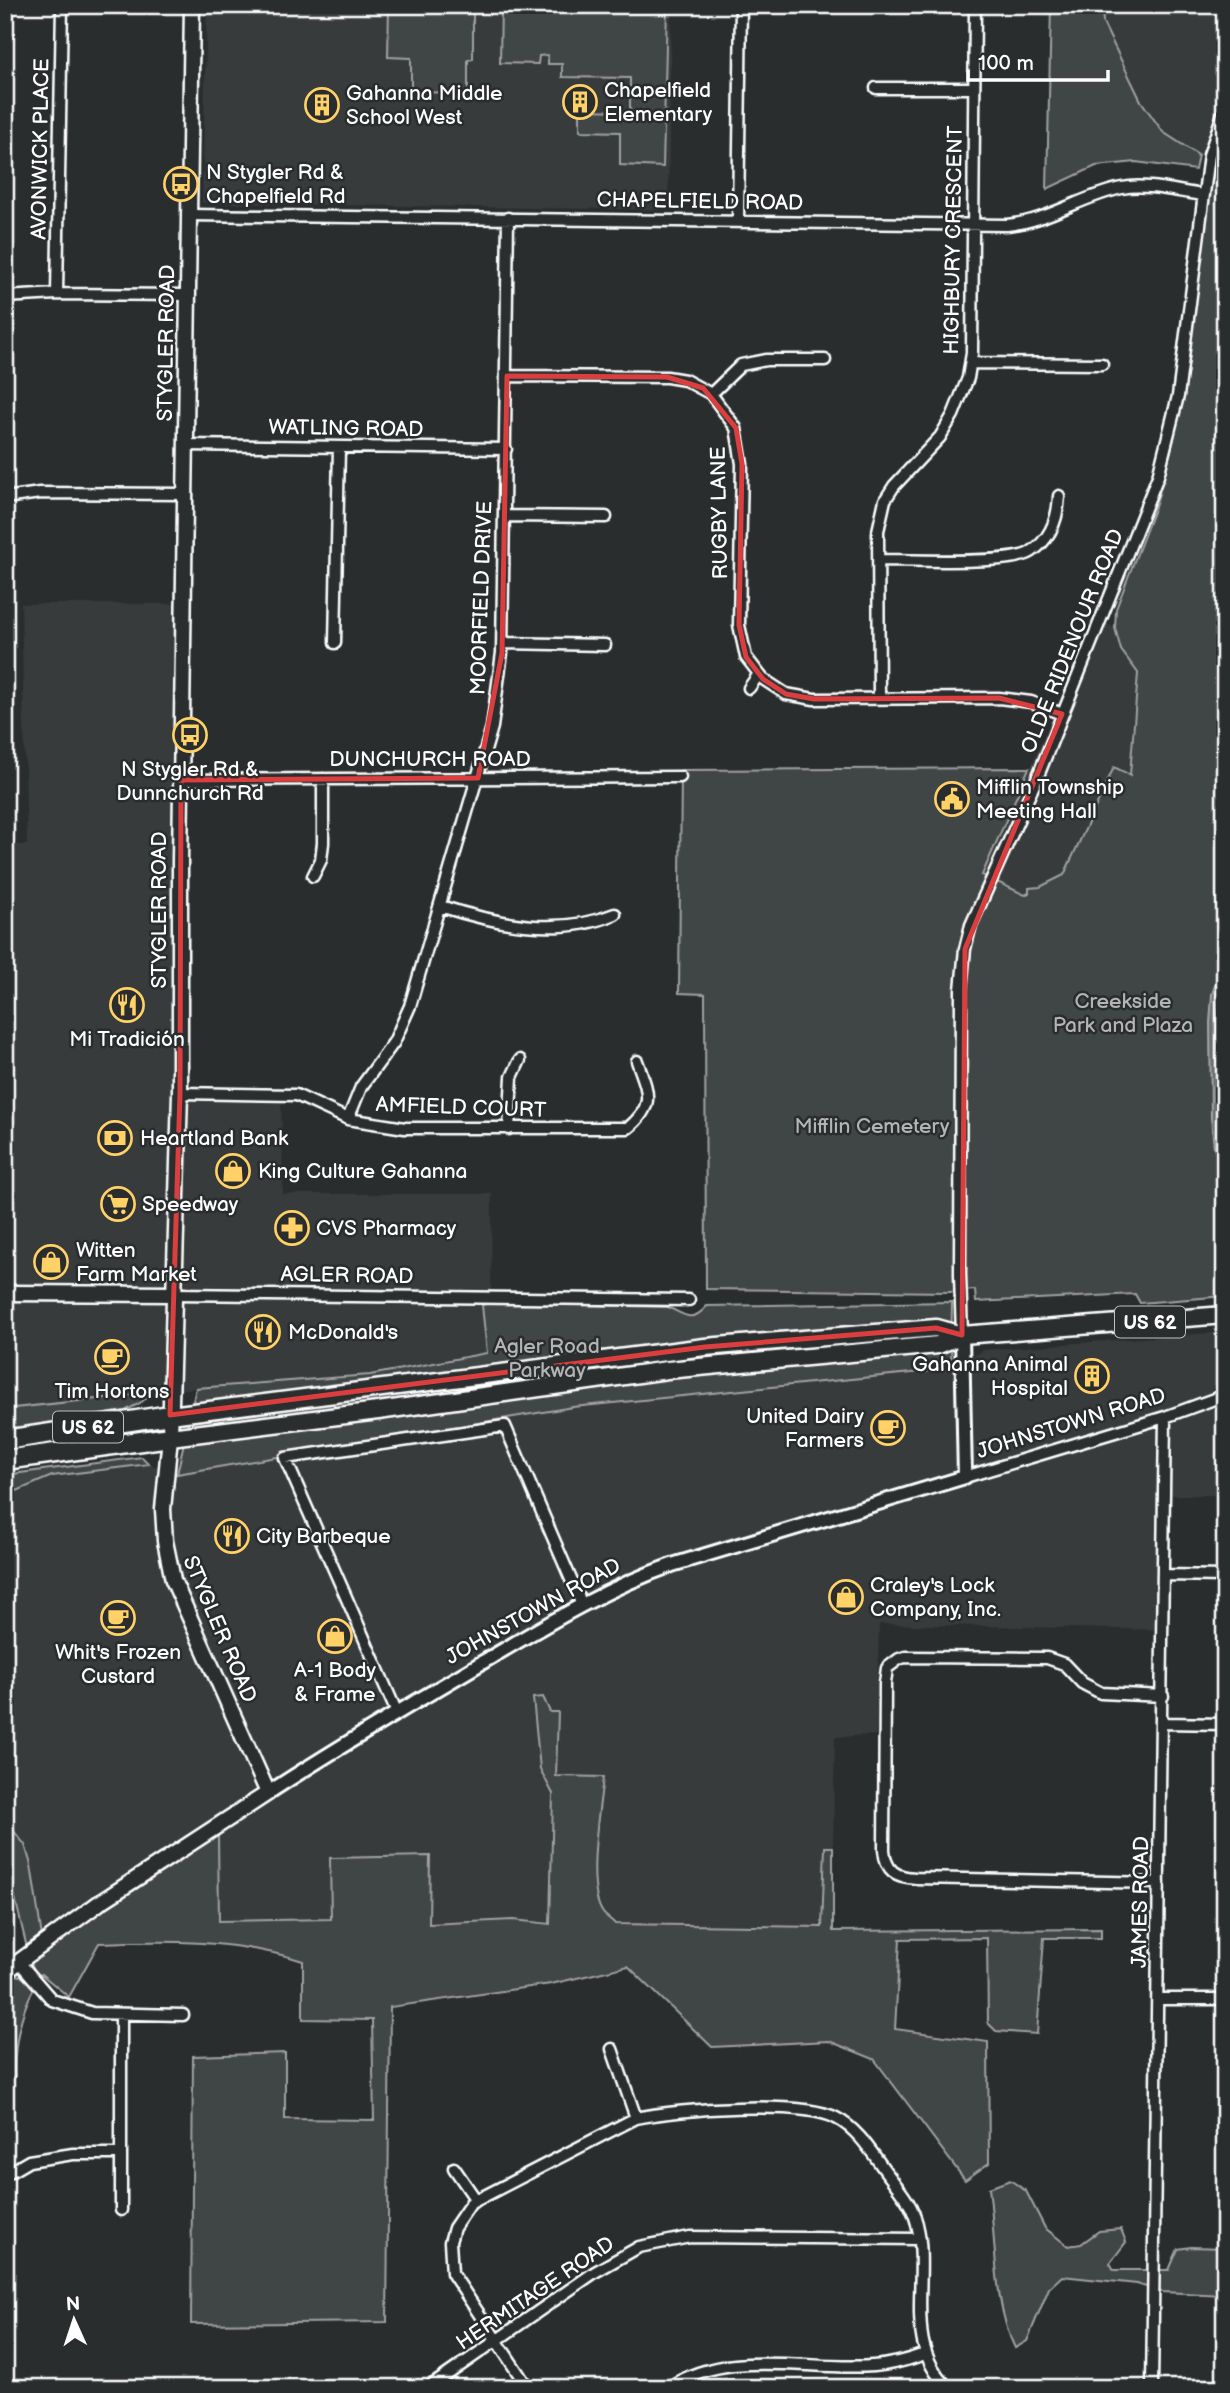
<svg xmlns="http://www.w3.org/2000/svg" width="1230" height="2393" viewBox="0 0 1230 2393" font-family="'Balsamiq Sans',sans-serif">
  <rect width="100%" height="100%" fill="#2a2d2e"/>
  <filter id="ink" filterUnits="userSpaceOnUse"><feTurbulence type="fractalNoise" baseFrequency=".0143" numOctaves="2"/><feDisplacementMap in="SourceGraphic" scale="14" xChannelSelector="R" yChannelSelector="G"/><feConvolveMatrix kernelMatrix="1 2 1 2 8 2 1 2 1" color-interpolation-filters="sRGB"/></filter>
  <g filter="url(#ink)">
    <!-- built -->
    <path fill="#373a3b" d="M207 5H671L668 210 202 203Z
      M1102 5H1225V125L1215 163 1198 155 1163 132 1141 101 1103 23Z
      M21 604H187L185 924 188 1088 281 1087 283 1194H492L491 1303 482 1305 487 1353 370 1375 196 1388 5 1409V845H27Z
      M1094 619 1115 628 1121 650 1138 673 1130 776 1114 767 1064 875 1025 895 982 875 1004 830Z
      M1223 1332 1225 1495H1170L1169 1630 879 1624 876 1735 835 1737 833 1847H825L822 1927 615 1924 603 1912 595 1891 594 1871 602 1777 556 1776 558 1713 550 1712 540 1769 553 1794 551 1924 513 1920 429 1924 430 1857 331 1919 219 1921 218 1835 42 1937 31 1865 25 1845 5 1820V1496L52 1476 149 1464 178 1474 573 1407 951 1369 983 1350Z"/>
    <!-- green -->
    <path fill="#414445" stroke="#a0a2a2" stroke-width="2" d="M501 5H667L663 167 620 165V132L580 131V110L630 111V78L562 77V64H548V55L539 56 538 64 500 63Z
      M1051 5H1102L1103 23 1141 101 1163 132 1198 155 1195 170 1136 162 1096 166 1047 189Z
      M389 6 473 7V59L468 60V93L411 92V58L388 57Z
      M1225 125V1296L1140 1303 1135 1294 976 1302 975 1290 949 1292 706 1289 705 994 679 993 681 770 1029 768 982 875 1025 895 1029 893V888L1040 887 1064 875 1114 767 1130 775 1138 673 1121 650 1115 628 1116 609 1156 504 1173 443 1187 374 1210 191Z
      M952 1302 951 1369 573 1407 177 1474 196 1388 370 1375 487 1353 482 1305 491 1303 668 1307C686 1316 692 1323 707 1306Z
      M153 1393 140 1403 125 1411 5 1429V1409Z
      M142 1457 149 1464 52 1476 5 1496V1475Z
      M543 1697 550 1712H558L556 1776 603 1777C600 1808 585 1888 603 1913 606 1917 612 1920 615 1924L822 1927 825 1847H833V1931L1101 1929V1938H1044L1037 2034 996 2031 988 2023 987 1938 900 1939 895 2029 988 2042 989 2163 965 2180 874 2059 829 2041 712 2047 628 1966 551 1984 390 2007 387 2322 191 2324 193 2056 285 2053V2119L374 2120 372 2020 303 2019V1961C237 1940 168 1940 99 1943L69 1997 41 1974 38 1979 31 1963 87 1918 218 1834 219 1921 331 1919 330 1858 430 1856 429 1924 513 1920 550 1924 553 1794 540 1769 533 1698Z
      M5 1820 25 1845 31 1865 42 1937 27 1948 5 1856Z
      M15 1975 21 1976 34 1988C20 2014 13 2048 15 2077L5 2081V1982Z
      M1010 2180 1026 2191 1045 2228 1068 2246 1081 2244 1099 2231 1121 2229 1126 2242 1110 2263 1114 2270H1169L1178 2249 1191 2247 1225 2248V2295L1162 2292 1137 2284 1062 2276 1049 2288 1027 2341 1015 2348C993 2305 996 2237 989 2188Z"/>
    <!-- water -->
    <path fill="#6a6c6d" stroke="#a6a7a7" stroke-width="2" d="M1225 965V1182L1214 1147 1211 1118 1210 1023 1212 994 1221 968Z"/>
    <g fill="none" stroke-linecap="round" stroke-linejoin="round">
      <!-- shore -->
      <path stroke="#c3c4c5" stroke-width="2" d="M1225 978C1215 1007 1219 1035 1219 1065 1219 1096 1216 1128 1225 1158"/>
      <!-- minor casing -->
      <g stroke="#fff" stroke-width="15">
        <path id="minor" d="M876 88H974
          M189 215 1007 225C1049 221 1081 196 1122 188 1147 183 1178 192 1204 195
          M738 220 741 5
          M57 294 62 5
          M5 297 57 294 187 295
          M971 363 1102 364
          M507 376 667 377 685 380 711 394 736 428 742 464 739 625 746 657 763 679 786 694 814 699 999 698 1031 702 1062 714
          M711 394 741 365 766 360H825
          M185 445 506 449
          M5 498 40 493 184 494
          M504 516 606 517
          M879 560C907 560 1013 565 1031 552 1051 539 1058 518 1059 496
          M335 643 339 448
          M503 643 605 645
          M749 688 759 674
          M879 699 878 531 885 500 894 486 940 437 953 415 968 378 972 353 975 5
          M181 780 680 777
          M313 876 321 860 323 843V779
          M440 906C496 924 559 937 615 914
          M180 1093 296 1095 348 1119 405 1128H628C656 1105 648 1092 637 1061
          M348 1119 361 1087 394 1042 410 1006 492 727 502 653 508 218
          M509 1129 512 1077 520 1060
          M174 1294 689 1300
          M962 1335 960 1274 961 990 965 949 971 925 1038 776 1158 476 1178 396 1209 155 1225 108
          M965 1477 1165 1417 1225 1395
          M1164 1575 1225 1576
          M397 1713 285 1458 505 1426 582 1605
          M1162 1723 1225 1724
          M1159 1883 916 1878C895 1877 886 1871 884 1850L885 1683 887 1668 899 1659 905 1657 1047 1658 1064 1664 1082 1683 1101 1693 1163 1696
          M19 1962 52 2000 92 2013 183 2015
          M1158 1999H1225
          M612 2049 636 2118
          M454 2168 476 2200
          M5 2175 29 2161 73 2154H120
          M121 2210V2015
          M428 2388 595 2272 639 2247 690 2237 920 2239
          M528 2388 452 2273 450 2242 454 2228 471 2203 636 2118C676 2109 801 2100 836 2118 858 2129 872 2153 886 2172 906 2198 917 2209 920 2242 925 2293 906 2349 949 2388
          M668 2388C728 2347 805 2371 873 2366 890 2365 908 2360 925 2354
          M1152 2388 1165 1417"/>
      </g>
      <!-- tertiary casing -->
      <g stroke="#fff" stroke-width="18">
        <path id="tertiary" d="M268 1793C338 1747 410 1705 483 1662 544 1626 604 1589 672 1565L965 1477 962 1335"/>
      </g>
      <!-- secondary casing -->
      <g stroke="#fff" stroke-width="19">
        <path id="secondary" d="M5 1293 174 1294
          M5 1972 99 1903 268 1793 173 1580 165 1541 163 1509 170 1437 180 1093V861L192 5"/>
      </g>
      <!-- trunk casing -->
      <g stroke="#fff" stroke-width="21">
        <path id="trunk" d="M170 1415 705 1347 936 1328 962 1335 1225 1315
          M170 1437 378 1411 667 1370 938 1345 962 1335"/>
      </g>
      <!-- motorway casing -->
      <g stroke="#fff" stroke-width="23">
        <path id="motorway" d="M5 1440 170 1415
          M5 1460 170 1437"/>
      </g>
      <!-- minor -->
      <use href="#minor" stroke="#2a2d2e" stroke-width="10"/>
      <!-- tertiary -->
      <use href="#tertiary" stroke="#2a2d2e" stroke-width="12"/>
      <!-- secondary -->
      <use href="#secondary" stroke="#2a2d2e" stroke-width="14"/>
      <!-- trunk -->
      <use href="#trunk" stroke="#2a2d2e" stroke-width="16"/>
      <!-- motorway -->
      <use href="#motorway" stroke="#2a2d2e" stroke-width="18"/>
    </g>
  </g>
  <!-- marked area -->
  <path fill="none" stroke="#da3e3e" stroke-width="5" stroke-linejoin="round" d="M507 376 667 377 703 388 736 428 742 464 739 625 746 657 763 679 786 694 814 699 999 698 1062 714 965 949 962 1335 936 1328 705 1347 170 1415 180 1093 181 780 478 778 502 653Z"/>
  <!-- icons -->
  <defs>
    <g id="building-ring" transform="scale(1.75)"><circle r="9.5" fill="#2a2d2e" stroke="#ffd166" stroke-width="1.5"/><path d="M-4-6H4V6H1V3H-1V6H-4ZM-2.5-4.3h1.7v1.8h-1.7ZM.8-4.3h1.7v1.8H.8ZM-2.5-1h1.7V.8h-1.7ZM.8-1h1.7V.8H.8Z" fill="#ffd166"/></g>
    <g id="bus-ring" transform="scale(1.75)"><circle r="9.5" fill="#2a2d2e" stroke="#ffd166" stroke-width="1.5"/><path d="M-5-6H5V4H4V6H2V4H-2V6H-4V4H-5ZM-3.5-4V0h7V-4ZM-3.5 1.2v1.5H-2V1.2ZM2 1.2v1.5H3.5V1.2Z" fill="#ffd166"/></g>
    <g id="civic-ring" transform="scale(1.75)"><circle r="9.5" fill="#2a2d2e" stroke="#ffd166" stroke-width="1.5"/><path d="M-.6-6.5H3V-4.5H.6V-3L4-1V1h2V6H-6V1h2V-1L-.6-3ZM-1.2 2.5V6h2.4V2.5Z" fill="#ffd166"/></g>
    <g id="restaurant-ring" transform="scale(1.75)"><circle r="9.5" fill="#2a2d2e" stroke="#ffd166" stroke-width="1.5"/><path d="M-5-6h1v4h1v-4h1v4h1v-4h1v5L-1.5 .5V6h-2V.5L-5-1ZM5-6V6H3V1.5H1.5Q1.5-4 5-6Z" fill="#ffd166"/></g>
    <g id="bank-ring" transform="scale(1.75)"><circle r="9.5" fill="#2a2d2e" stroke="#ffd166" stroke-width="1.5"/><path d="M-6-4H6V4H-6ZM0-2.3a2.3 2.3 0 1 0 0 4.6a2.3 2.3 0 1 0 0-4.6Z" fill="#ffd166"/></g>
    <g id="shop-ring" transform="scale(1.75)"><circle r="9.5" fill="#2a2d2e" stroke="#ffd166" stroke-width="1.5"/><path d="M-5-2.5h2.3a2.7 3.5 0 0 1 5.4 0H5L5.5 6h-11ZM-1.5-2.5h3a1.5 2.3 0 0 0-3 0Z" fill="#ffd166"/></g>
    <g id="supermarket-ring" transform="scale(1.75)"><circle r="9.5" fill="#2a2d2e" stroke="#ffd166" stroke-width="1.5"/><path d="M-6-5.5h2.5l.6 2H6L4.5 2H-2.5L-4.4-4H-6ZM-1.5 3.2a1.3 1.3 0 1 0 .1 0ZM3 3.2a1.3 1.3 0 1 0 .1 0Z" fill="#ffd166"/></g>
    <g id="pharmacy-ring" transform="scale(1.75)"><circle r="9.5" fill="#2a2d2e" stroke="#ffd166" stroke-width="1.5"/><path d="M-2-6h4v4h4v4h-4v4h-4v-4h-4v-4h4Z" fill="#ffd166"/></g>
    <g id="cafe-ring" transform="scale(1.75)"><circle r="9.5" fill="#2a2d2e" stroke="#ffd166" stroke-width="1.5"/><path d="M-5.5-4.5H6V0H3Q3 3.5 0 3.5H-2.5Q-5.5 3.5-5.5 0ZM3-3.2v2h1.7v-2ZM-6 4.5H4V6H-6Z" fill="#ffd166"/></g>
  </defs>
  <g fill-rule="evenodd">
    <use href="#building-ring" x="580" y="102"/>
    <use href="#building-ring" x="322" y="105"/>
    <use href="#bus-ring" x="181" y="184"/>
    <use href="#bus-ring" x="190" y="735"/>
    <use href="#civic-ring" x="952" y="799"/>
    <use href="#restaurant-ring" x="127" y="1005"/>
    <use href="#bank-ring" x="115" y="1138"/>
    <use href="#shop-ring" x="233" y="1171"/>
    <use href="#supermarket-ring" x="118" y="1204"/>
    <use href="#pharmacy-ring" x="292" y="1228"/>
    <use href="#shop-ring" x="51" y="1262"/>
    <use href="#restaurant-ring" x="263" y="1332"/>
    <use href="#cafe-ring" x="112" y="1357"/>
    <use href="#building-ring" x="1092" y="1376"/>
    <use href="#cafe-ring" x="888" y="1428"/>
    <use href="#restaurant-ring" x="232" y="1536"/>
    <use href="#shop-ring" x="846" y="1597"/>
    <use href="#cafe-ring" x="118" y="1618"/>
    <use href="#shop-ring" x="335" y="1636"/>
  </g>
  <g text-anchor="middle" stroke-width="5" stroke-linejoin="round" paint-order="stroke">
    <!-- shield labels -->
    <g fill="#2a2d2e" stroke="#bfc0c0" stroke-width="2">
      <rect x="1115" y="1306.5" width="70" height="31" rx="5"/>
      <rect x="53" y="1411.5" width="70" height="31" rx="5"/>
    </g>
    <g font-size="19" font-weight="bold" fill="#fff">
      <text x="1150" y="1329">US 62</text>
      <text x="88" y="1434">US 62</text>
    </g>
    <!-- poi labels -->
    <g font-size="21" fill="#fff" stroke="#2a2d2e" text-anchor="start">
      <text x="604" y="97">Chapelfield<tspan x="604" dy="24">Elementary</tspan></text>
      <text x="346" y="100">Gahanna Middle<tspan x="346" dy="24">School West</tspan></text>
      <text x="206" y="179">N Stygler Rd &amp;<tspan x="206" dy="24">Chapelfield Rd</tspan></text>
      <text x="190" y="776" text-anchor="middle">N Stygler Rd &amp;<tspan x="190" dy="24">Dunnchurch Rd</tspan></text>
      <text x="976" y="794">Mifflin Township<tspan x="976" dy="24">Meeting Hall</tspan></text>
      <text x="127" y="1046" text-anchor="middle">Mi Tradición</text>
      <text x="140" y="1145">Heartland Bank</text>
      <text x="258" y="1178">King Culture Gahanna</text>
      <text x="142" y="1211">Speedway</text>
      <text x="316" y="1235">CVS Pharmacy</text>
      <text x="76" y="1257">Witten<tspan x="76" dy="24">Farm Market</tspan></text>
      <text x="288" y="1339">McDonald's</text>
      <text x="1068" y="1371" text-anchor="end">Gahanna Animal<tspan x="1068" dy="24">Hospital</tspan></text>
      <text x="112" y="1398" text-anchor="middle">Tim Hortons</text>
      <text x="864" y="1423" text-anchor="end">United Dairy<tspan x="864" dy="24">Farmers</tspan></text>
      <text x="256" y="1543">City Barbeque</text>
      <text x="870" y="1592">Craley's Lock<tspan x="870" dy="24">Company, Inc.</tspan></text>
      <text x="118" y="1659" text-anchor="middle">Whit's Frozen<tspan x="118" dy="24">Custard</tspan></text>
      <text x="335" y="1677" text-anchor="middle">A-1 Body<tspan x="335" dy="24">&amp; Frame</tspan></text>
    </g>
    <!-- street labels -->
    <g font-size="21" fill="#fff" stroke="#2a2d2e">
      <text transform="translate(40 149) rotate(-89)" y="7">AVONWICK PLACE</text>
      <text transform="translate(700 201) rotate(1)" y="7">CHAPELFIELD ROAD</text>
      <text transform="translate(953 240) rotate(-89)" y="7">HIGHBURY CRESCENT</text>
      <text transform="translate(166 343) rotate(-89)" y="7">STYGLER ROAD</text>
      <text transform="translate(346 428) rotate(1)" y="7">WATLING ROAD</text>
      <text transform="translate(719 513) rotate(-91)" y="7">RUGBY LANE</text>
      <text transform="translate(481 598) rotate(-88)" y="7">MOORFIELD DRIVE</text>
      <text transform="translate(1072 641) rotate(-68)" y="7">OLDE RIDENOUR ROAD</text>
      <text x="430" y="766">DUNCHURCH ROAD</text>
      <text transform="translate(159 910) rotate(-90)" y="7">STYGLER ROAD</text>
      <text transform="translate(461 1107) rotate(2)" y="7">AMFIELD COURT</text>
      <text transform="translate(347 1275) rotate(1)" y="7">AGLER ROAD</text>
      <text transform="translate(1071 1423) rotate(-17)" y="7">JOHNSTOWN ROAD</text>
      <text transform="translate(533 1611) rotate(-29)" y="7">JOHNSTOWN ROAD</text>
      <text transform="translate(220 1629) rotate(67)" y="7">STYGLER ROAD</text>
      <text transform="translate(1140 1902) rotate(-89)" y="7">JAMES ROAD</text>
      <text transform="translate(535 2293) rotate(-34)" y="7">HERMITAGE ROAD</text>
    </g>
    <!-- park labels -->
    <g font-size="21" fill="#b3b4b5" stroke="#2a2d2e">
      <text x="1123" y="1008">Creekside<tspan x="1123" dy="24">Park and Plaza</tspan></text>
      <text x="872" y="1133">Mifflin Cemetery</text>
      <text x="547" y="1353">Agler Road<tspan x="547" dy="24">Parkway</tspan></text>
    </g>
  </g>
  <!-- margin -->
  <rect width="1230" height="2393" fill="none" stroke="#2a2d2e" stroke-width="28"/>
  <rect x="14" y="14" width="1202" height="2365" fill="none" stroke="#fff" stroke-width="2.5" filter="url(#ink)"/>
  <!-- north arrow -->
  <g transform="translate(74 2320) rotate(357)" stroke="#2a2d2e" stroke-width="5" paint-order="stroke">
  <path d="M0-5L12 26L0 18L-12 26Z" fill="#ffffff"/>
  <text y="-10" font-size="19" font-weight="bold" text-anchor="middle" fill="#ffffff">N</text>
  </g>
  <!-- scale -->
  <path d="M968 70v10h140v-10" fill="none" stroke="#ffffff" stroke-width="3.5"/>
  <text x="978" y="70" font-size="21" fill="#ffffff" stroke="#2a2d2e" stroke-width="5" paint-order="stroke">100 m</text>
</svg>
